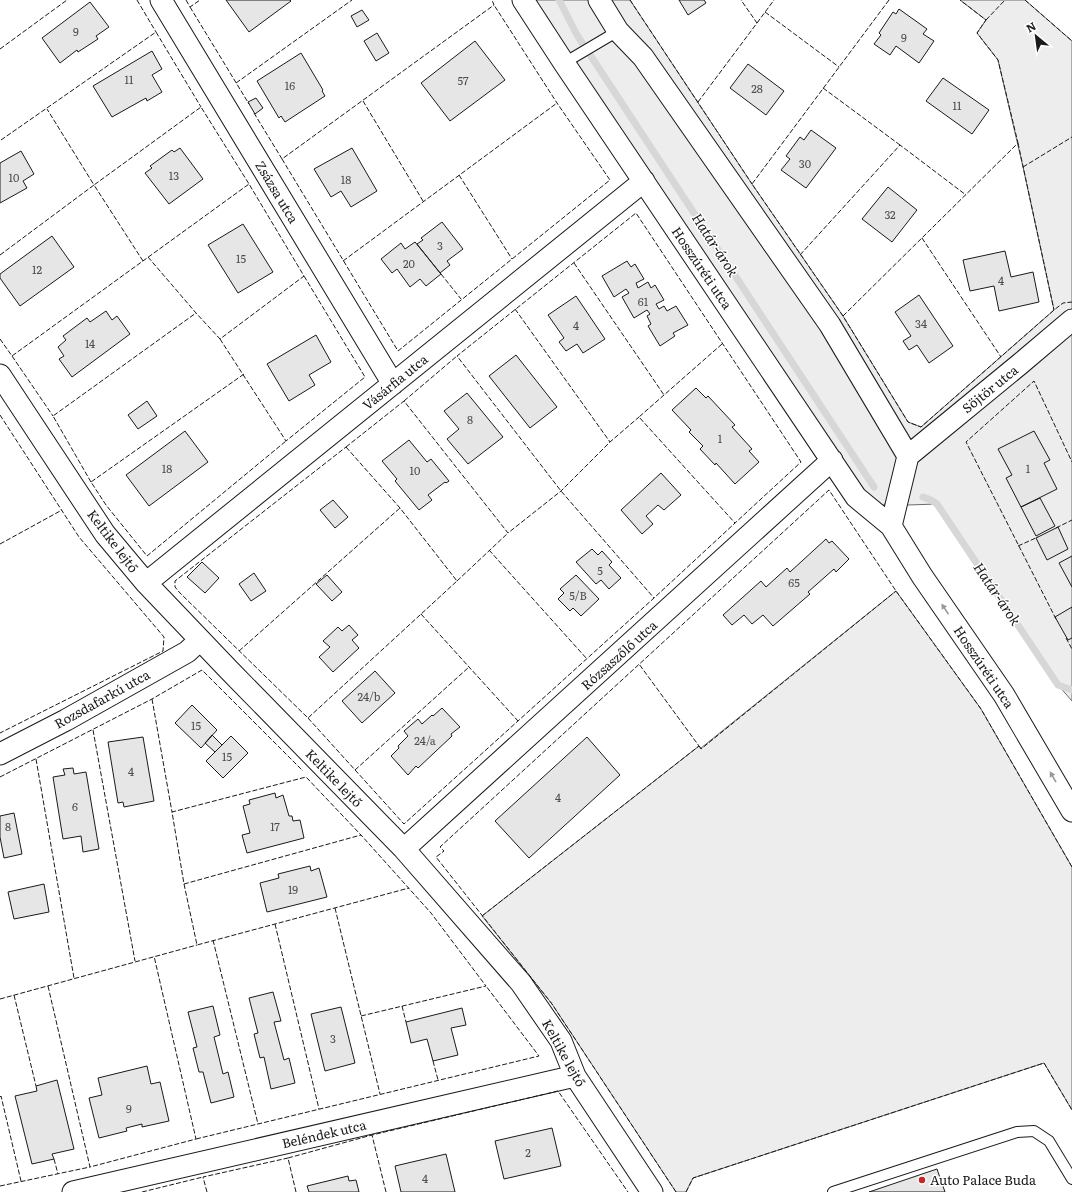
<svg xmlns="http://www.w3.org/2000/svg" width="1072" height="1192" viewBox="0 0 1072 1192" font-family="Literata,serif">
  <rect width="100%" height="100%" fill="#fff"/>
  <!-- green -->
  <path fill="#ededed" stroke="#6a6a6a" d="M534 0H630L752 184 843 316 908 422 921 427 1054 310 1023 167 998 60 977 33 986 20 960 0H1025L1072 41V701L1058 685 937 504 908 505 884 504 882 509 876 510Z
    M896 591 981 709 1072 867V1110L1044 1063 693 1178 686 1192H676L552 1004 482 916 699 746 701 748Z"/>
  <g fill="none" stroke-linecap="round" stroke-linejoin="round">
    <!-- stream -->
    <path stroke="#d7d7d7" stroke-width="7" d="M559 0 577 35 874 487
      M923 497 931 500 937 504 1058 685 1072 690"/>
  </g>
  <!-- building -->
  <path fill="#e6e6e6" stroke="#1a1a1a" d="M226 0H290L291 1 249 32Z
    M679 0H704L706 3 688 15Z
    M90 2 109 27 96 36 98 39 78 52 77 50 60 63 42 38Z
    M899 9 927 29 923 34 934 41 919 63 896 46 890 55 874 44 881 35 879 33 893 12 896 14Z
    M362 10 369 20 357 27 351 16Z
    M377 33 389 53 376 61 364 41Z
    M475 41 505 80 450 121 421 83Z
    M152 51 162 69 152 75 162 92 147 101 146 98 112 117 93 86Z
    M301 53 323 90 322 91 325 96 285 122 281 116 279 118 257 81Z
    M748 64 784 91 766 115 730 88Z
    M943 78 989 110 972 134 926 101Z
    M256 98 263 108 255 114 248 102Z
    M811 130 836 148 806 188 781 170 790 159 786 156 800 137 804 140Z
    M180 148 203 179 169 204 145 173 152 168 150 166 172 150 174 152Z
    M352 148 377 191 351 207 341 191 331 197 314 169Z
    M21 151 34 174 23 181 27 188 0 203V163Z
    M888 187 917 210 892 242 862 219Z
    M442 222 463 249 447 261 450 265 440 273 417 244 423 240 421 238Z
    M243 224 273 272 238 293 208 245Z
    M52 236 74 267 20 306 0 278V274Z
    M415 242 441 274 426 286 420 279 410 287 397 269 392 273 381 259 401 243 405 249Z
    M1005 251 1011 277 1033 272 1039 302 999 311 994 286 970 291 963 260Z
    M627 261 631 267 635 264 644 279 636 283 638 288 648 282 651 288 655 285 664 300 656 304 659 309 664 306 667 311 676 306 688 325 673 333 675 336 660 346 648 326 651 324 647 316 650 314 647 310 634 318 622 297 629 293 626 289 614 297 602 276Z
    M919 295 953 346 929 363 917 345 909 350 903 341 911 336 895 312Z
    M576 296 605 339 583 353 577 344 566 351 559 342 564 338 548 315Z
    M106 311 112 320 117 316 130 334 72 377 59 359 64 356 58 347 66 340 63 336 87 318 90 322Z
    M316 335 331 362 309 375 315 385 289 401 267 364Z
    M516 355 557 407 530 428 489 376Z
    M696 388 706 398 708 396 735 425 732 427 752 449 749 451 759 462 735 484 716 463 715 465 700 449 703 446 689 432 691 430 672 410Z
    M467 393 503 437 468 464 447 439 459 429 444 411Z
    M147 401 157 416 138 429 128 415Z
    M185 431 208 462 149 506 126 475Z
    M1034 431 1050 460 1044 463 1057 489 1021 507 1006 478 1012 475 998 449Z
    M409 440 427 462 431 459 449 481 446 483 445 482 428 495 432 500 419 510 395 481 397 479 382 461Z
    M661 473 681 495 664 510 658 505 646 516 653 524 642 534 621 510Z
    M1040 498 1055 526 1036 536 1021 507Z
    M333 500 348 517 335 528 320 510Z
    M1058 527 1068 549 1047 560 1036 538Z
    M826 539 829 543 832 541 849 559 836 572 834 569 808 592 810 594 773 626 763 615 752 624 744 615 732 625 723 615 761 581 766 587 787 568 790 572Z
    M592 549 598 555 602 551 612 562 609 565 621 578 609 589 601 580 596 584 576 562Z
    M1072 556V587L1059 563Z
    M202 562 219 578 205 593 187 577Z
    M254 573 266 591 251 601 239 584Z
    M327 575 342 592 332 601 316 584Z
    M576 575 599 599 581 616 573 608 570 611 558 599 564 593 560 589Z
    M1072 607V638L1068 640 1055 617Z
    M349 625 358 635 352 640 359 648 333 672 319 657 330 647 323 641 338 627 342 631Z
    M375 671 395 693 362 723 342 701Z
    M192 705 217 730 201 748 175 723Z
    M442 708 460 727 451 734 452 736 418 768 416 766 408 775 391 756 399 748 398 746 408 736 404 731 418 719 422 724 432 715 433 716Z
    M212 735 222 745 215 752 205 743Z
    M231 736 248 753 223 778 206 761Z
    M143 737 154 801 124 807 123 802 118 803 108 742Z
    M587 737 620 775 529 858 495 821Z
    M73 768 74 774 86 772 99 849 83 852 81 836 63 839 53 777 65 775 63 769Z
    M275 793 276 798 283 795 289 816H292L293 821 300 820 304 838 247 853 242 835 250 833 243 806 250 804 249 800Z
    M14 813 22 854 4 858 0 837V816Z
    M310 866 311 871 319 868 327 897 267 912 260 883 279 878 278 874Z
    M44 884 49 912 14 919 8 892Z
    M273 992 281 1021 274 1022 284 1060 289 1058 295 1083 271 1089 264 1057 260 1058 254 1034 258 1033 249 998Z
    M213 1006 220 1035 214 1037 223 1074 228 1072 234 1097 211 1103 203 1072H199L193 1048 197 1047 188 1012Z
    M341 1007 355 1063 325 1071 311 1014Z
    M462 1008 466 1025 451 1028 458 1055 433 1061 427 1039 411 1043 406 1022Z
    M147 1066 151 1084 160 1082 169 1121 142 1127V1124L126 1128 127 1131 99 1138 89 1098 102 1095 98 1078Z
    M57 1080 74 1149 52 1154 54 1159 32 1164 15 1096 37 1091 36 1086Z
    M552 1128 561 1166 504 1179 495 1141Z
    M446 1154 455 1192H401L395 1166Z
    M937 1169 945 1192H869Z
    M348 1176 349 1181 356 1180 359 1192H309L307 1186Z"/>
  <g fill="none" stroke-linecap="round" stroke-linejoin="round">
    <!-- service casing -->
    <g stroke="#1a1a1a" stroke-width="12">
      <path id="service" d="M564 63 618 31
        M833 1192 1017 1132 1034 1131 1049 1141 1072 1179"/>
    </g>
    <!-- minor casing -->
    <g stroke="#1a1a1a" stroke-width="23">
      <path id="minor" d="M161 0 393 384
        M523 0 564 63 856 497 891 526 922 576 1004 695 1072 811
        M599 0 618 31 643 57 830 325 908 456 891 526
        M0 375 105 534 146 583 229 670 404 849 521 983 561 1041 575 1076 652 1192
        M908 456 1020 364 1072 320
        M146 583 644 181
        M0 754 66 720 187 652 200 640
        M404 849 832 460
        M73 1192 575 1076"/>
    </g>
    <!-- service -->
    <use href="#service" stroke="#fff" stroke-width="10"/>
    <!-- minor -->
    <use href="#minor" stroke="#fff" stroke-width="21"/>
    <!-- fence -->
    <path stroke="#1a1a1a" stroke-width="1" stroke-dasharray="5 2" stroke-linecap="butt" d="M137 0 156 32
      M186 0 190 7 200 0
      M630 0 752 184
      M889 0 752 184 843 316 908 422 921 427 1054 310 1063 303 1072 302
      M1025 0 1072 41
      M190 7 249 104
      M765 12 839 67
      M986 20 1005 0
      M757 23 774 0
      M0 49 67 0
      M236 83 352 0
      M823 88 900 145
      M363 101 423 201
      M698 102 757 23 741 0
      M254 113 282 159 494 5 492 0
      M1 140 156 32 201 107
      M1018 143 1054 310
      M282 159 398 351 610 180 557 103 494 5
      M1023 167 1072 137
      M459 175 512 259
      M922 238 1001 357
      M0 255 94 185 47 109
      M800 255 900 145 966 195
      M143 261 94 185 201 107 249 184
      M343 261 557 103
      M574 263 664 395
      M441 274 461 299
      M515 309 610 442
      M843 316 1018 143 998 60 977 33 986 20 960 0
      M0 339 12 356 249 184 304 276 220 339 196 313 148 257
      M220 339 286 441 365 377 304 276
      M722 344 639 417 735 523
      M12 356 53 416
      M244 374 91 482 106 505 147 556 286 441
      M404 401 457 356
      M0 415 79 537 164 637 163 651 0 733
      M346 447 400 508 457 581 308 718 180 593 175 587V581Z
      M346 447 404 401 508 533 561 491 610 442 639 417
      M91 482 53 416 196 313
      M1056 528 1072 520
      M0 544 62 510
      M1018 546 1038 537
      M489 550 587 659
      M457 581 508 533
      M421 614 518 721
      M1056 619 966 442 1034 381 1072 462
      M1066 638 1072 649
      M239 651 400 508
      M152 699 172 812
      M308 718 404 824 654 598 801 462 636 213 457 356 561 491 654 598
      M93 730 135 961
      M699 746 701 749 896 591
      M36 759 74 978
      M355 770 469 667
      M0 777 152 699 202 670 303 771
      M184 884 197 945 409 888
      M335 908 380 1094
      M482 916 699 746 639 664
      M275 924 319 1109
      M213 940 258 1124
      M48 986 90 1167 196 1139 154 956
      M14 995 36 1086
      M0 999 197 945
      M402 1006 406 1022
      M361 1016 486 986 431 913 361 835 306 777 172 812 184 884 361 835
      M433 1061 438 1080
      M0 1097 1 1096 21 1181
      M196 1139 539 1056 486 986
      M54 1159 58 1174
      M0 1186 90 1167
      M142 1192 203 1177
      M207 1192 203 1177 288 1158
      M296 1192 288 1158 372 1135
      M386 1192 372 1135 558 1091 628 1192
      M676 1192 552 1004 436 857 444 851 440 847 829 490 896 591 981 709 1072 867
      M686 1192 693 1178 1044 1063 1072 1110"/>
  </g>
  <!-- one-way arrows -->
  <defs><path id="oneway-solid" d="M-6-.8H1V-3.2L6.5 0L1 3.2V.8H-6Z"/></defs>
  <g fill="#989898">
    <use href="#oneway-solid" transform="translate(945 609) rotate(-124)"/>
    <use href="#oneway-solid" transform="translate(1053 777) rotate(-120)"/>
  </g>
  <!-- markers -->
  <circle fill="#c62828" stroke="#fff" stroke-width="1.5" cx="922" cy="1180" r="4"/>
  <g text-anchor="middle" stroke-width="3" stroke-linejoin="round" paint-order="stroke">
    <!-- number labels -->
    <g font-size="11" fill="#4d4d4d">
      <text x="76" y="36">9</text>
      <text x="904" y="42">9</text>
      <text x="129" y="84">11</text>
      <text x="463" y="85">57</text>
      <text x="290" y="90">16</text>
      <text x="757" y="93">28</text>
      <text x="957" y="110">11</text>
      <text x="805" y="168">30</text>
      <text x="174" y="180">13</text>
      <text x="14" y="182">10</text>
      <text x="346" y="184">18</text>
      <text x="890" y="219">32</text>
      <text x="440" y="250">3</text>
      <text x="241" y="263">15</text>
      <text x="409" y="268">20</text>
      <text x="37" y="274">12</text>
      <text x="1001" y="285">4</text>
      <text x="643" y="306">61</text>
      <text x="921" y="328">34</text>
      <text x="576" y="330">4</text>
      <text x="90" y="348">14</text>
      <text x="470" y="424">8</text>
      <text x="720" y="443">1</text>
      <text x="167" y="473">18</text>
      <text x="1028" y="473">1</text>
      <text x="415" y="475">10</text>
      <text x="600" y="575">5</text>
      <text x="794" y="587">65</text>
      <text x="578" y="600">5/B</text>
      <text x="369" y="701">24/b</text>
      <text x="196" y="730">15</text>
      <text x="425" y="745">24/a</text>
      <text x="227" y="761">15</text>
      <text x="131" y="776">4</text>
      <text x="558" y="802">4</text>
      <text x="75" y="811">6</text>
      <text x="8" y="831">8</text>
      <text x="275" y="831">17</text>
      <text x="293" y="894">19</text>
      <text x="333" y="1043">3</text>
      <text x="129" y="1113">9</text>
      <text x="528" y="1157">2</text>
      <text x="425" y="1183">4</text>
    </g>
    <!-- street labels -->
    <g font-size="13" fill="#1a1a1a" stroke="#fff">
      <text transform="translate(277 192) rotate(59)" y="5">Zsázsa utca</text>
      <text transform="translate(702 268) rotate(56)" y="5">Hosszúréti utca</text>
      <text transform="translate(395 382) rotate(-39)" y="5">Vásárfia utca</text>
      <text transform="translate(990 389) rotate(-39)" y="5">Söjtör utca</text>
      <text transform="translate(113 541) rotate(53)" y="5">Keltike lejtő</text>
      <text transform="translate(619 655) rotate(-42)" y="5">Rózsaszőlő utca</text>
      <text transform="translate(984 667) rotate(56)" y="5">Hosszúréti utca</text>
      <text transform="translate(102 699) rotate(-29)" y="5">Rozsdafarkú utca</text>
      <text transform="translate(334 778) rotate(46)" y="5">Keltike lejtő</text>
      <text transform="translate(564 1053) rotate(61)" y="5">Keltike lejtő</text>
      <text transform="translate(324 1134) rotate(-13)" y="5">Beléndek utca</text>
    </g>
    <!-- poi labels -->
    <g font-size="13" fill="#1a1a1a" stroke="#fff" text-anchor="start">
      <text x="930" y="1185">Auto Palace Buda</text>
    </g>
    <!-- water labels -->
    <g font-size="14" font-style="italic" fill="#1a1a1a" stroke="#fff">
      <text transform="translate(715 245) rotate(57)" y="5">Határ-árok</text>
      <text transform="translate(997 594) rotate(56)" y="5">Határ-árok</text>
    </g>
  </g>
  <!-- north arrow -->
  <g transform="translate(1036 36) rotate(331)" stroke="#ffffff" stroke-width="3" paint-order="stroke">
  <path d="M0-3L7 15L0 10L-7 15Z" fill="#1a1a1a"/>
  <text y="-6" font-size="11" font-weight="bold" text-anchor="middle" fill="#1a1a1a">N</text>
  </g>
</svg>
